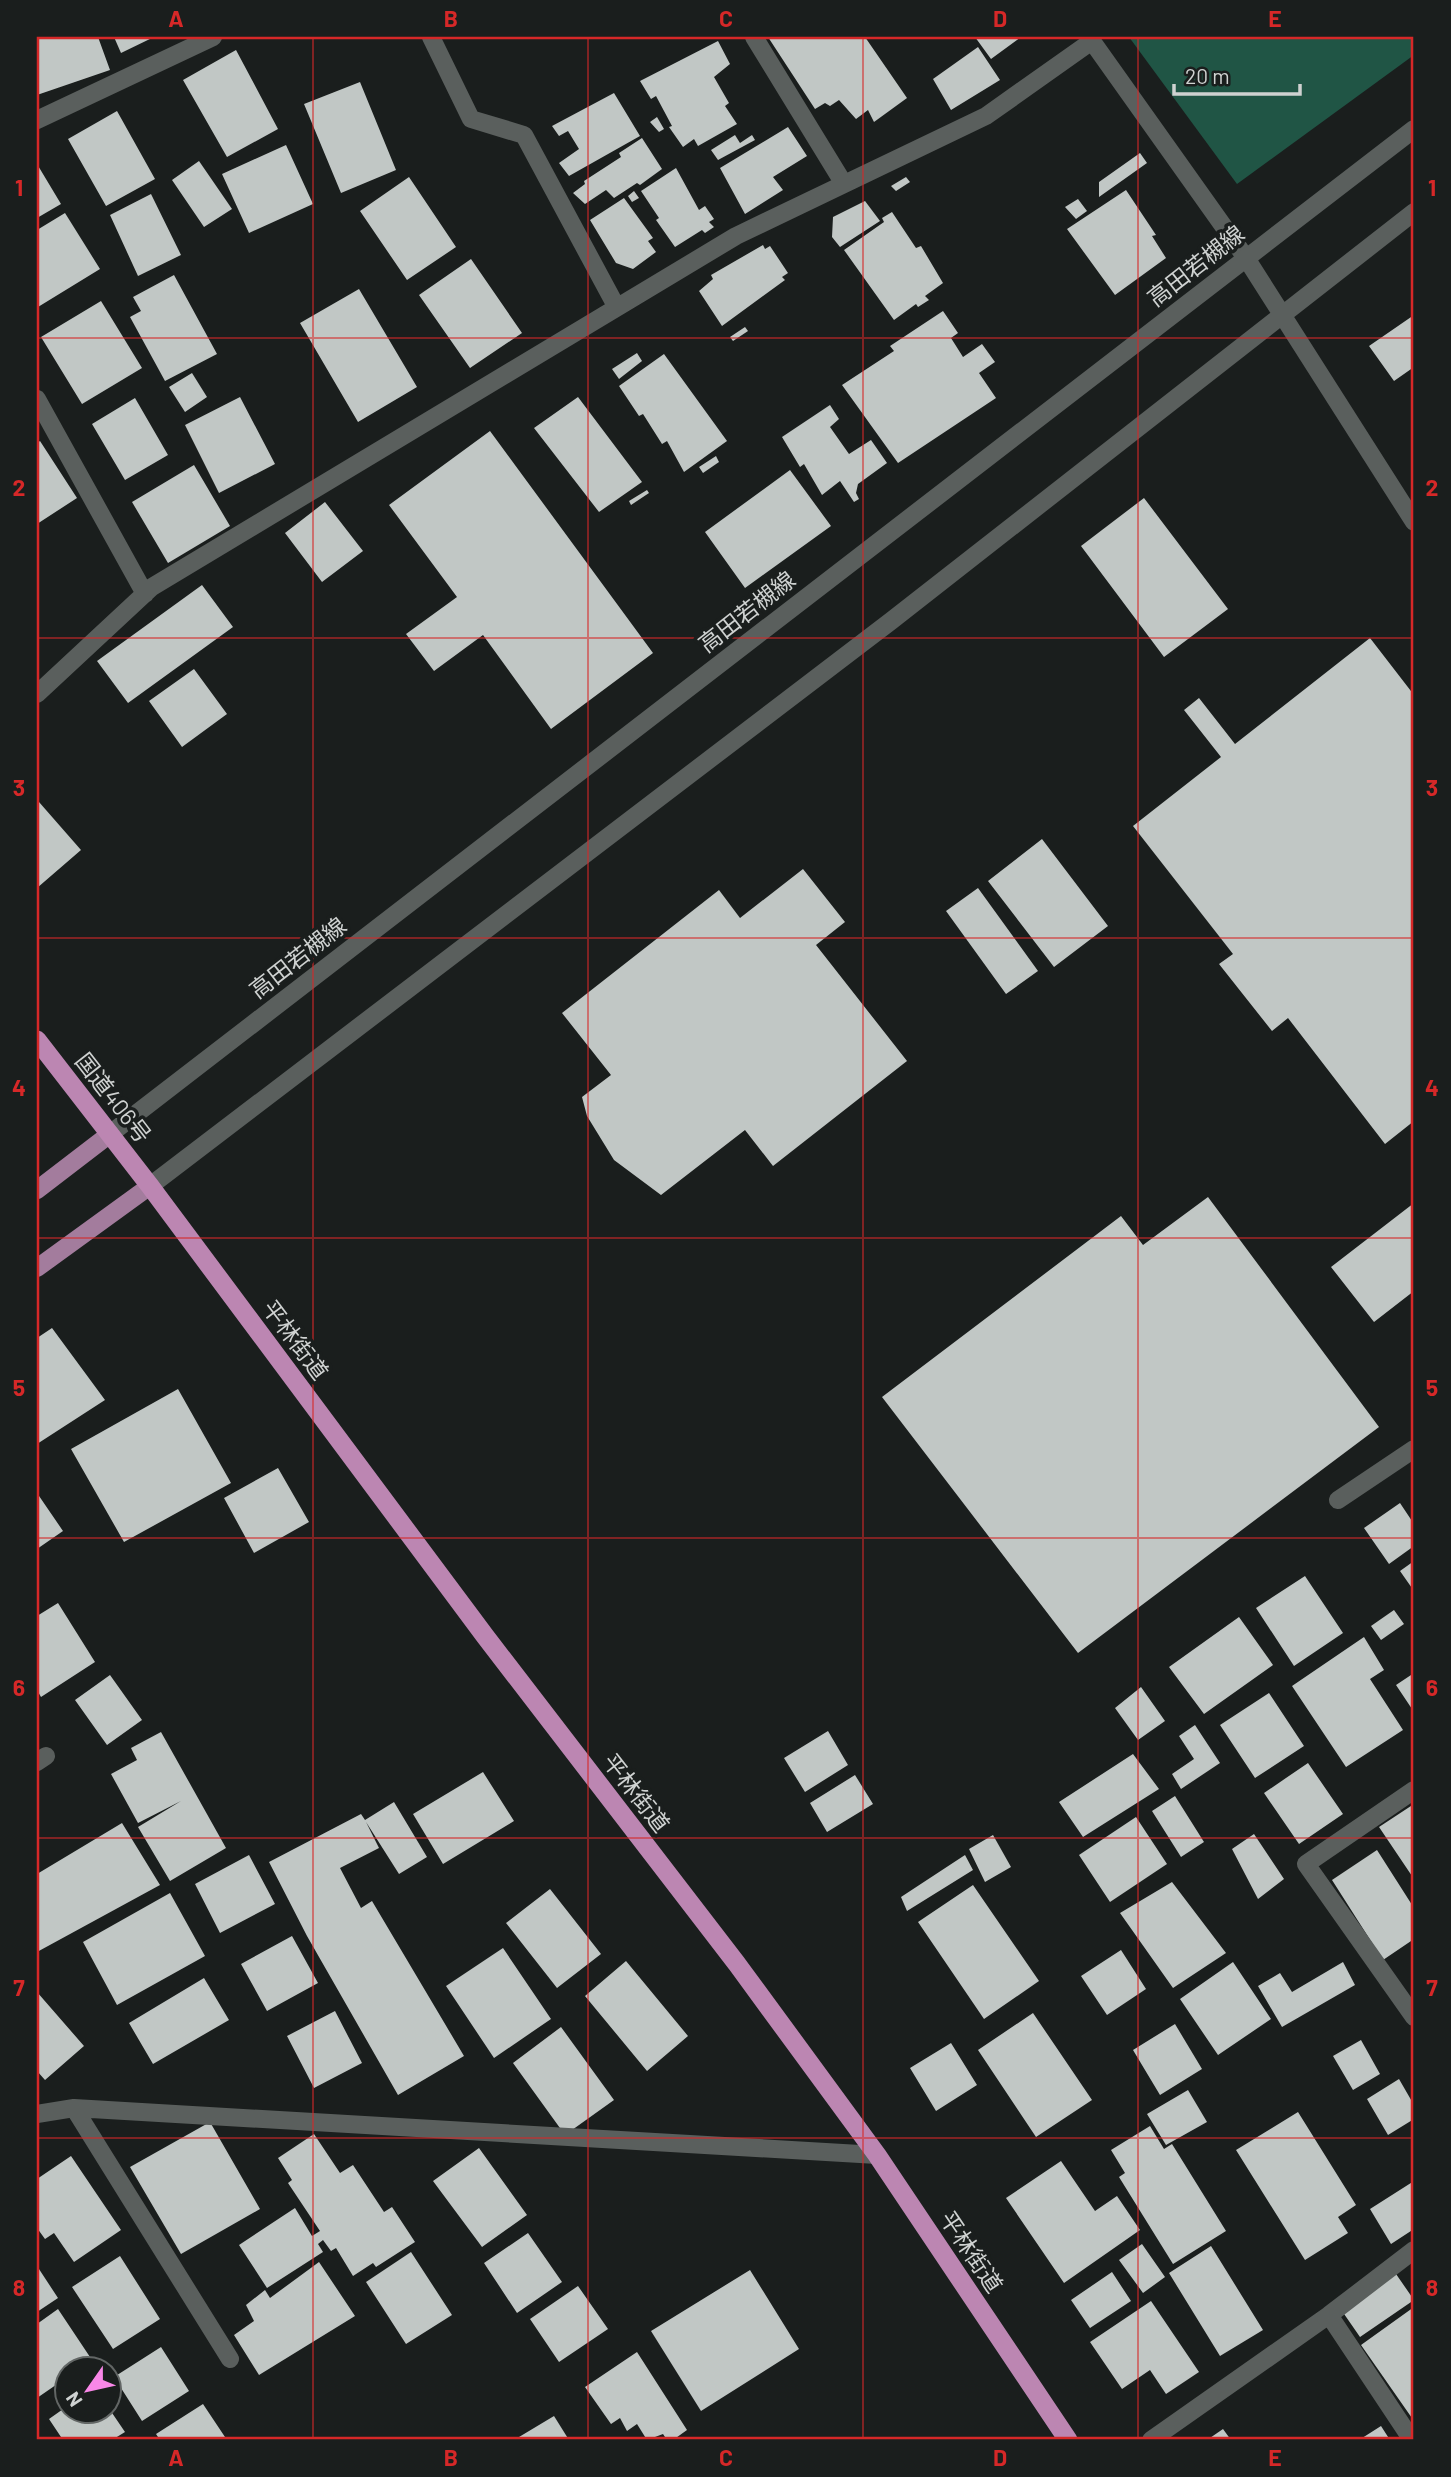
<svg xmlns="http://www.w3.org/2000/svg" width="1451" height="2477" viewBox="0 0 1451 2477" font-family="Barlow,'Noto Sans JP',sans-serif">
  <rect width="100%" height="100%" fill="#1a1e1d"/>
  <!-- water -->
  <path fill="#205545" d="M1129 37H1414V55L1237 184Z"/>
  <!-- building -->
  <path fill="#c1c7c5" d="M37 37H98L110 70 37 95Z
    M114 37H154L121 53Z
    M768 37H865L907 98 874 122 868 110 856 119 839 100 830 106 825 103 815 109Z
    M975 37H1021L991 59Z
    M718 41 730 64 714 77 729 103 725 106 737 124 698 146 694 139 683 147 669 127 672 126 656 96 651 99 640 81Z
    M978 47 1000 80 951 110 933 79Z
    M236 50 278 129 227 157 183 80Z
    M360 82 396 170 341 193 304 104Z
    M614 93 640 136 569 176 559 163 579 149 568 131 559 136 552 126Z
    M117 111 155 179 106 206 68 139Z
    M657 117 664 129 659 132 650 122Z
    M788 127 807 156 773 177 783 190 745 214 720 168Z
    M735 135 740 143 752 135 755 140 718 160 711 150Z
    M642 138 662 169 640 185 637 183 614 198 606 190 585 204 573 193 585 184 584 181 621 157 619 153Z
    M286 145 313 204 249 233 222 174Z
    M1140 153 1147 163 1099 197V182Z
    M199 161 232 209 204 227 172 180Z
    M37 164 61 204 37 218Z
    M676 168 699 210 705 206 714 219 709 222 714 227 705 233 702 230 675 247 656 220 659 218 641 191Z
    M409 177 456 247 407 280 360 211Z
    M906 177 910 182 896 191 891 186Z
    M1126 190 1156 235 1152 236 1166 258 1115 295 1067 229Z
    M634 191 639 198 632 202 628 196Z
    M151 194 181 255 138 276 110 215Z
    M624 198 653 238 648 241 656 252 633 269 616 263 590 220Z
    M1078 199 1087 211 1076 219 1065 207Z
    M865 201 880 221 840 247 832 237 833 217Z
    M892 212 916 248 921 246 943 283 925 296 929 300 918 307 916 304 894 320 844 250 884 222 882 218Z
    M65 213 100 269 38 307 37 230Z
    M763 245 765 249 770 246 788 273 782 277 785 280 722 326 699 291 713 279 711 275Z
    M471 259 522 333 470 368 419 295Z
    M174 275 217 354 165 381 130 317 141 311 133 297Z
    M359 289 417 387 358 422 300 323Z
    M101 301 142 368 82 404 41 337Z
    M943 311 958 333 951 338 963 357 982 344 995 362 979 373 996 398 898 463 842 385 894 351 890 346Z
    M1414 315V367L1394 381 1369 346Z
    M745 327 748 331 733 341 730 337Z
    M637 353 642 361 619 379 612 369Z
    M664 354 727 441 684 472 667 441 662 444 643 414 639 416 619 386Z
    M192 373 207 397 185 412 169 387Z
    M240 397 275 464 219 493 185 425Z
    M578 397 642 482 599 512 534 428Z
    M135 398 168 455 125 480 92 424Z
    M830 405 839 419 830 427 849 454 871 440 887 463 858 484 856 493 859 499 854 502 840 481 822 495 804 464 800 467 782 437Z
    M490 431 653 653 551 729 483 635 434 671 406 634 457 597 389 505Z
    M40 441 77 498 37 524V443Z
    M716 456 719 462 703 473 699 467Z
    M194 465 230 526 168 563 132 502Z
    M790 470 831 526 745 588 705 532Z
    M647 490 649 493 631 505 629 501Z
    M1144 498 1228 609 1164 657 1081 546Z
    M325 502 363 551 322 582 285 533Z
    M202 585 233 627 128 703 97 661Z
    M1370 638 1414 695V1121L1385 1144 1288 1018 1272 1031 1219 964 1233 954 1133 826 1221 757 1184 710 1199 698 1235 744Z
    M194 669 227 714 182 747 149 701Z
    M39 802 81 850 37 888V804Z
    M1042 839 1108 926 1054 967 988 881Z
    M803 869 845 922 816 945 907 1061 773 1166 745 1130 661 1195 614 1160 587 1116 582 1097 611 1075 562 1013 719 890 740 918Z
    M978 888 1038 971 1006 994 946 911Z
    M1208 1197 1379 1427 1078 1653 882 1397 1121 1216 1143 1245Z
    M1414 1203V1291L1374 1322 1331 1267Z
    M52 1328 105 1400 37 1444V1338Z
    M178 1389 231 1483 124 1542 71 1449Z
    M278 1468 309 1522 254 1553 224 1498Z
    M37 1493 63 1531 37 1549Z
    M1400 1503 1414 1524V1546L1389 1564 1364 1528Z
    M1414 1561V1591L1400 1571Z
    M1305 1576 1343 1633 1294 1666 1256 1608Z
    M58 1603 95 1662 41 1697 37 1690V1616Z
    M1394 1610 1404 1624 1381 1640 1371 1626Z
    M1239 1617 1273 1665 1204 1714 1169 1667Z
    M1364 1637 1384 1670 1370 1679 1403 1730 1346 1767 1292 1686Z
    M1414 1673V1712L1396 1685Z
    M110 1675 142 1720 107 1745 75 1700Z
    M1141 1687 1165 1721 1138 1740 1115 1708Z
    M1269 1693 1304 1746 1255 1778 1220 1725Z
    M1195 1725 1220 1763 1181 1789 1172 1774 1194 1759 1179 1736Z
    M828 1731 848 1765 805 1792 784 1758Z
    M161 1732 226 1848 170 1881 138 1827 181 1801 138 1823 111 1774 137 1760 131 1748Z
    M1133 1754 1159 1789 1083 1837 1059 1802Z
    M1308 1763 1343 1814 1299 1844 1264 1793Z
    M483 1772 514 1821 443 1864 413 1814Z
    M855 1775 873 1804 827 1832 810 1803Z
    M1175 1796 1204 1842 1181 1857 1152 1811Z
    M394 1802 427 1857 399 1874 366 1822 379 1848 340 1868 361 1908 372 1901 464 2056 398 2095 307 1936 269 1862 361 1814 365 1820Z
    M1414 1804V1879L1379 1827Z
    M1136 1817 1167 1864 1110 1902 1079 1855Z
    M122 1823 160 1885 37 1952V1874Z
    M1254 1834 1284 1879 1258 1899 1232 1849Z
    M993 1835 1011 1867 985 1882 969 1849Z
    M1377 1850 1414 1908V1939L1383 1960 1332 1880Z
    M249 1855 275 1904 220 1933 195 1884Z
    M965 1855 973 1870 907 1911 901 1897Z
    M1172 1882 1226 1953 1173 1988 1120 1913Z
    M973 1885 1039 1981 984 2019 918 1922Z
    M550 1889 601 1954 557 1988 506 1923Z
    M170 1893 205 1956 117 2005 83 1942Z
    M292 1936 318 1983 267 2011 241 1964Z
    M503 1948 551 2019 494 2058 446 1986Z
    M1121 1950 1146 1989 1107 2015 1081 1976Z
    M626 1961 688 2036 647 2071 585 1996Z
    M1233 1962 1271 2019 1218 2055 1180 1999Z
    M1343 1962 1355 1985 1282 2027 1258 1986 1280 1973 1292 1992Z
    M204 1978 229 2020 153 2064 129 2023Z
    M37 1992 84 2046 45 2080 37 2071Z
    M335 2011 362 2063 314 2088 287 2036Z
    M1033 2013 1092 2100 1036 2137 978 2050Z
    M1175 2024 1202 2069 1160 2095 1133 2050Z
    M561 2027 614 2100 565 2135 513 2063Z
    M1361 2040 1380 2074 1353 2090 1333 2056Z
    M951 2043 977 2085 936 2111 910 2068Z
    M1399 2079 1414 2105V2119L1388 2135 1367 2099Z
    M1188 2090 1207 2122 1166 2145 1147 2114Z
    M1298 2112 1356 2205 1338 2217 1348 2233 1305 2260 1236 2150Z
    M210 2122 260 2209 181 2254 130 2167Z
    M1150 2126 1164 2149 1172 2144 1226 2231 1173 2264 1119 2177 1125 2173 1111 2150Z
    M314 2134 340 2173 353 2165 384 2212 392 2207 415 2242 376 2267 373 2263 353 2276 336 2248 331 2251 323 2240 318 2244 323 2252 267 2288 239 2245 295 2208 312 2236 320 2231 288 2183 292 2180 278 2158Z
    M479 2148 527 2215 482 2247 433 2181Z
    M71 2156 121 2230 74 2262 54 2233 45 2239 37 2228V2179Z
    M1061 2161 1095 2211 1117 2196 1140 2230 1064 2283 1006 2198Z
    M1414 2181V2229L1391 2244 1370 2209Z
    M528 2233 562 2282 517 2313 484 2263Z
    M1142 2244 1165 2277 1143 2293 1119 2260Z
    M1211 2246 1263 2330 1220 2356 1169 2273Z
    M411 2252 452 2315 406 2344 366 2282Z
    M120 2256 160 2319 113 2349 72 2287Z
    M319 2262 355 2316 259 2375 234 2335 254 2321 246 2305 265 2290 270 2298Z
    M37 2266 58 2298 37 2312Z
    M750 2270 799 2349 701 2411 651 2331Z
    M1112 2272 1131 2301 1090 2328 1071 2300Z
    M1396 2274 1414 2300 1360 2337 1342 2311Z
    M578 2286 608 2329 559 2362 530 2319Z
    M1151 2301 1199 2372 1166 2394 1150 2370 1122 2389 1090 2342Z
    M1414 2307V2421L1361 2345Z
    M58 2309 92 2360 80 2368H66V2378L37 2398V2324Z
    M161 2347 189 2391 142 2421 114 2377Z
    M637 2352 687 2430 673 2440H667L663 2434 647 2440 637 2424 627 2431 620 2418 611 2424 585 2387Z
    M203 2404 227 2440H160L156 2434Z
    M66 2407V2410H108V2407L125 2432 112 2440H63L49 2419Z
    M554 2416 569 2440H514Z
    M1381 2426 1390 2440H1359Z
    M1223 2429 1231 2440H1207Z"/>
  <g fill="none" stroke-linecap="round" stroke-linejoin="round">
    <!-- service -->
    <path stroke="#5a5f5d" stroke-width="18" d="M1414 1790 1306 1864 1414 2017"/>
    <!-- minor -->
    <path stroke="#5a5f5d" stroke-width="18" d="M431 37 471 119 524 135 616 306
      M754 37 844 184
      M1089 37 1246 258
      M37 120 213 37
      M37 399 145 594
      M37 694 152 587 736 236 986 116 1092 41
      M1338 1500 1414 1449
      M37 1762 46 1756
      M74 2108 230 2359
      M37 2114 74 2108 877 2155
      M1329 2315 1412 2440
      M1151 2440 1329 2315 1414 2250"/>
    <!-- tertiary -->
    <path stroke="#5a5f5d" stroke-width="18" d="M1246 258 1414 522
      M110 1134 1414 129
      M150 1186 891 621 1414 212"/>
    <!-- primary -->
    <path stroke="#a37c9d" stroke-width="18" d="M37 1190 110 1134
      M37 1268 150 1186"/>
    <!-- trunk -->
    <path stroke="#bc86b2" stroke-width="19" d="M37 1040 150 1186 485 1636 737 1964 877 2155 1068 2440"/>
  </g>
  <!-- grid -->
  <path fill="none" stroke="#d62828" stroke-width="2" stroke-opacity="0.55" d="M313 37V2440M588 37V2440M863 37V2440M1138 37V2440M37 338H1414M37 638H1414M37 938H1414M37 1238H1414M37 1538H1414M37 1838H1414M37 2138H1414"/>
  <g text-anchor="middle" stroke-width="7" stroke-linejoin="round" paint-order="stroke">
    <!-- street labels -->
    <g font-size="23" fill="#cfd2d1" stroke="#1a1e1d">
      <text transform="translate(1196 266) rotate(-38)" y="8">高田若槻線</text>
      <text transform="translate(747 612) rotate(-38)" y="8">高田若槻線</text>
      <text transform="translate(298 958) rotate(-38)" y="8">高田若槻線</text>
      <text transform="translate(113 1098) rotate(52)" y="8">国道406号</text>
      <text transform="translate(295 1340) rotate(53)" y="8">平林街道</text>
      <text transform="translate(636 1793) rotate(52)" y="8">平林街道</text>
      <text transform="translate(971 2252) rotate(56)" y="8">平林街道</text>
    </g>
  </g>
  <!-- border -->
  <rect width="1451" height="2477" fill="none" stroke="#1a1e1d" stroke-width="77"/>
  <!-- north arrow -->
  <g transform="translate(88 2390) rotate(236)"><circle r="33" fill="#1a1e1d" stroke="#626665" stroke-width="2"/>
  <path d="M0-5L12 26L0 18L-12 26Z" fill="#f987e8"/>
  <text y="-10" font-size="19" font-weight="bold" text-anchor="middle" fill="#cfd2d1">N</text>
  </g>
  <!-- scale -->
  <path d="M1174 84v10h126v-10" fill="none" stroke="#cfd2d1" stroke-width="3.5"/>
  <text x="1185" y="84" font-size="21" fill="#cfd2d1" stroke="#1a1e1d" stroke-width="5" paint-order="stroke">20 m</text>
  <rect x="38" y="38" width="1374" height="2400" fill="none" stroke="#d62828" stroke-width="2.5"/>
  <g font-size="23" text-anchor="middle" font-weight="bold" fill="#d62828">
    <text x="176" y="27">A</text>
    <text x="451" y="27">B</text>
    <text x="726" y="27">C</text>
    <text x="1000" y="27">D</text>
    <text x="1275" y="27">E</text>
    <text x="19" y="196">1</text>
    <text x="1432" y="196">1</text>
    <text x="19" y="496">2</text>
    <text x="1432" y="496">2</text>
    <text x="19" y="796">3</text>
    <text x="1432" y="796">3</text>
    <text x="19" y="1096">4</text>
    <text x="1432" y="1096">4</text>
    <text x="19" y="1396">5</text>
    <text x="1432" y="1396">5</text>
    <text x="19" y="1696">6</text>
    <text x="1432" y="1696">6</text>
    <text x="19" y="1996">7</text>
    <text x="1432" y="1996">7</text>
    <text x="19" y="2296">8</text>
    <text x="1432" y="2296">8</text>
    <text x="176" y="2466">A</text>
    <text x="451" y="2466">B</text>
    <text x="726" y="2466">C</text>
    <text x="1000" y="2466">D</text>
    <text x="1275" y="2466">E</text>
  </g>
</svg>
